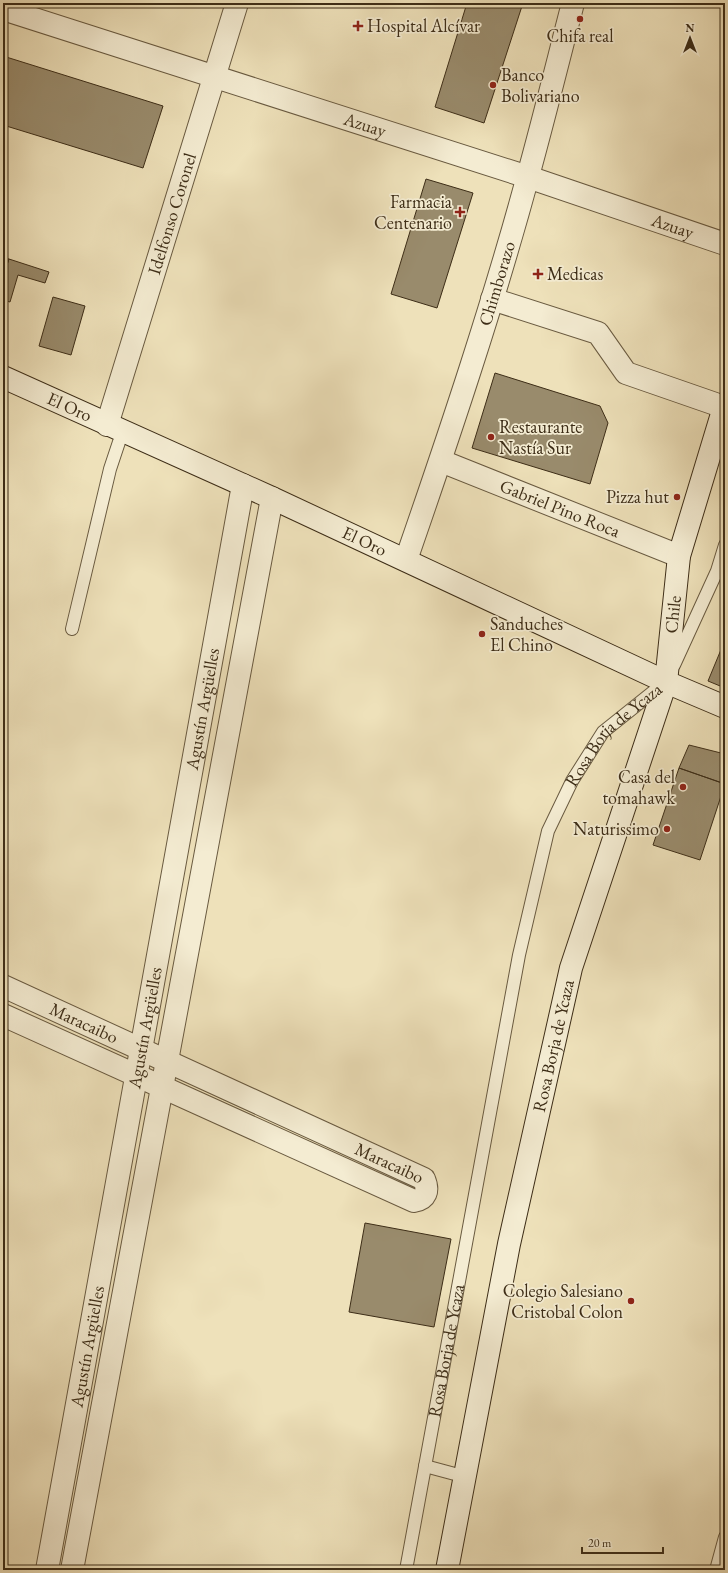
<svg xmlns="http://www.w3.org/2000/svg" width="728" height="1573" viewBox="0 0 728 1573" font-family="'EB Garamond',serif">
  <rect width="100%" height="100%" fill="#eee1ba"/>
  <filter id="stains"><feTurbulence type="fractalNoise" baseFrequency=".005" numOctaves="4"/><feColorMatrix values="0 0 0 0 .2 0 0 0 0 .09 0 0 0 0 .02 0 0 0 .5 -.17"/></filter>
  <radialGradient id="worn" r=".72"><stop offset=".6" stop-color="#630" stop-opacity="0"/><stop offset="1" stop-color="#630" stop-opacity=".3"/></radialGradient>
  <!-- building -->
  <path fill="#998b6c" stroke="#3d2d17" d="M467 3H523L484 123 435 107Z
    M3 56 163 106 143 168 3 125Z
    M426 179 473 193 437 308 391 294Z
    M3 257 9 259 3 276Z
    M9 259 49 272 45 283 18 275 10 302 3 300V276Z
    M53 297 85 306 71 355 39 346Z
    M495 373 600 406 608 423 590 484 472 448Z
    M725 640V688L708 681Z
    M689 745 725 754V784L679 768Z
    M679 768 725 784 700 860 653 845Z
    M365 1223 451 1239 434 1327 349 1312Z"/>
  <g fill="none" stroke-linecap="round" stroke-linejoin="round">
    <!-- lane casing -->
    <g stroke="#695a40" stroke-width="14">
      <g id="lane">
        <path d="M72 629 110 469 123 430"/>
        <path d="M674 665 717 571 725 545"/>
        <path d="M425 1466 466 1477"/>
        <path id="s1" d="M406 1570 519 955 548 831 572 781 603 732 663 684"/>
        <path d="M716 1570 725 1537"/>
      </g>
    </g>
    <!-- street casing -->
    <g stroke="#695a40" stroke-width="24">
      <g id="street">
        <path id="s2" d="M3 9 528 177 725 244"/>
        <path d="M492 299 598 333 626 373 724 407"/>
        <path id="s3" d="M107 425 237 3"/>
        <path id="s4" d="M441 461 679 556"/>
        <path id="s5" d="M406 560C450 433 493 305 528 176 544 118 558 61 573 3"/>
        <path id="s6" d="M3 986 424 1179C429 1191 426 1199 414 1201L3 1015"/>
        <path id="s7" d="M47 1570 243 485"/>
        <path d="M72 1570 272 498"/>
      </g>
    </g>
    <!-- secondary casing -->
    <g stroke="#3d2d17" stroke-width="24">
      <g id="secondary">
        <path id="s8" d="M3 377 272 498 666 682 725 707"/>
        <path id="s9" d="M447 1570 509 1244 571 968 666 682 679 556 725 404"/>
      </g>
    </g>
    <!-- lane -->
    <use href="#lane" stroke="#f4ecd2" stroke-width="12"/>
    <!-- street -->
    <use href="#street" stroke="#f4ecd2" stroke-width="22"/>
    <!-- secondary -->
    <use href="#secondary" stroke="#f4ecd2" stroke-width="22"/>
  </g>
  <!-- markers -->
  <g fill="#8f2418" stroke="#f4ecd2" stroke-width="1.5">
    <circle cx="580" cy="19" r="4"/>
    <path d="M356 20h4v4h4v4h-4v4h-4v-4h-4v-4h4z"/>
    <circle cx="493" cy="85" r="4"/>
    <path d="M458 206h4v4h4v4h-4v4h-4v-4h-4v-4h4z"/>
    <path d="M536 268h4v4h4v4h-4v4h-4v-4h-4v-4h4z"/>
    <circle cx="491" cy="437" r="4"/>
    <circle cx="677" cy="497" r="4"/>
    <circle cx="482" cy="634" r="4"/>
    <circle cx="683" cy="787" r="4"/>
    <circle cx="667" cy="829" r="4"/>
    <circle cx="631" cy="1301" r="4"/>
  </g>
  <g text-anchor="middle" stroke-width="3.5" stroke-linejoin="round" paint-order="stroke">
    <!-- poi labels -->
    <g font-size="18" fill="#3d2d17" stroke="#f4ecd2" text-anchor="start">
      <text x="367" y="32">Hospital Alcívar</text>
      <text x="580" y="42" text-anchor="middle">Chifa real</text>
      <text x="501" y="81">Banco<tspan x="501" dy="21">Bolivariano</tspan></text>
      <text x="452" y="208" text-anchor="end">Farmacia<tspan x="452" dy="21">Centenario</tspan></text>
      <text x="547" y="280">Medicas</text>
      <text x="499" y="433">Restaurante<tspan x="499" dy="21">Nastía Sur</tspan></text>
      <text x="669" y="503" text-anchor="end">Pizza hut</text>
      <text x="490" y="630">Sanduches<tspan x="490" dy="21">El Chino</tspan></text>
      <text x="675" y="783" text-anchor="end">Casa del<tspan x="675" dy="21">tomahawk</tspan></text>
      <text x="659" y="835" text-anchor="end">Naturissimo</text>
      <text x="623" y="1297" text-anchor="end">Colegio Salesiano<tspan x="623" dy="21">Cristobal Colon</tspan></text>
    </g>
    <!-- street labels -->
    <g font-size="18" fill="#3d2d17" stroke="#f4ecd2">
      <text dy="6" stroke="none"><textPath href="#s2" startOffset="380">Azuay</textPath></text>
      <text dy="6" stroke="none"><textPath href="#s3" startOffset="221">Idelfonso Coronel</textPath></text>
      <text dy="6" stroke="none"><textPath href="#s2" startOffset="704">Azuay</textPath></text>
      <text dy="6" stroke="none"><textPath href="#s5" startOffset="291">Chimborazo</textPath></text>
      <text dy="6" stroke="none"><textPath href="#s8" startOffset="73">El Oro</textPath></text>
      <text dy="6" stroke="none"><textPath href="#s4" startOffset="128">Gabriel Pino Roca</textPath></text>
      <text dy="6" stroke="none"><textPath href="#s8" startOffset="397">El Oro</textPath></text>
      <text dy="6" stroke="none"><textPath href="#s9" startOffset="984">Chile</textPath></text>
      <text dy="6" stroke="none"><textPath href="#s7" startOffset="875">Agustín Argüelles</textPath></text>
      <text dy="6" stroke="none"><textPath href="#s1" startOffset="871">Rosa Borja de Ycaza</textPath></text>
      <text dy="6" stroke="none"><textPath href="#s6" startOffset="89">Maracaibo</textPath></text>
      <text dy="6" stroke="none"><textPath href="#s7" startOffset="551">Agustín Argüelles</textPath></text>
      <text dy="6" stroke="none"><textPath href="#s9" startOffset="535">Rosa Borja de Ycaza</textPath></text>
      <text dy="6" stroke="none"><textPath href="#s6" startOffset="425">Maracaibo</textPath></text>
      <text dy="6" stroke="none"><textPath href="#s7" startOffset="227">Agustín Argüelles</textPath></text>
      <text dy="6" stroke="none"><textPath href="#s1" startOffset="223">Rosa Borja de Ycaza</textPath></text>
    </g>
  </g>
  <!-- margin -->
  <rect width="728" height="1573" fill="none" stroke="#eee1ba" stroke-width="16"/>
  <rect x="4" y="4" width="720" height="1565" fill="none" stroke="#3d2d17" stroke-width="2"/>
  <rect x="8" y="8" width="712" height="1557" fill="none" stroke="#3d2d17"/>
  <!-- north arrow -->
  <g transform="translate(690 38)" stroke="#f4ecd2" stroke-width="3" paint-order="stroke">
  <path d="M0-3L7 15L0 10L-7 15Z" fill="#3d2d17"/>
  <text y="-6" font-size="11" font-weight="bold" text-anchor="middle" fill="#3d2d17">N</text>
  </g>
  <!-- scale -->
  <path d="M582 1547v6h81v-6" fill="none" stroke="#3d2d17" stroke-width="2"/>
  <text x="588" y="1547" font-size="12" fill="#3d2d17" stroke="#f4ecd2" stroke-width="3" paint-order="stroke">20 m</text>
  <rect width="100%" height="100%" filter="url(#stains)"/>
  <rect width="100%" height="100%" fill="url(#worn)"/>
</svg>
